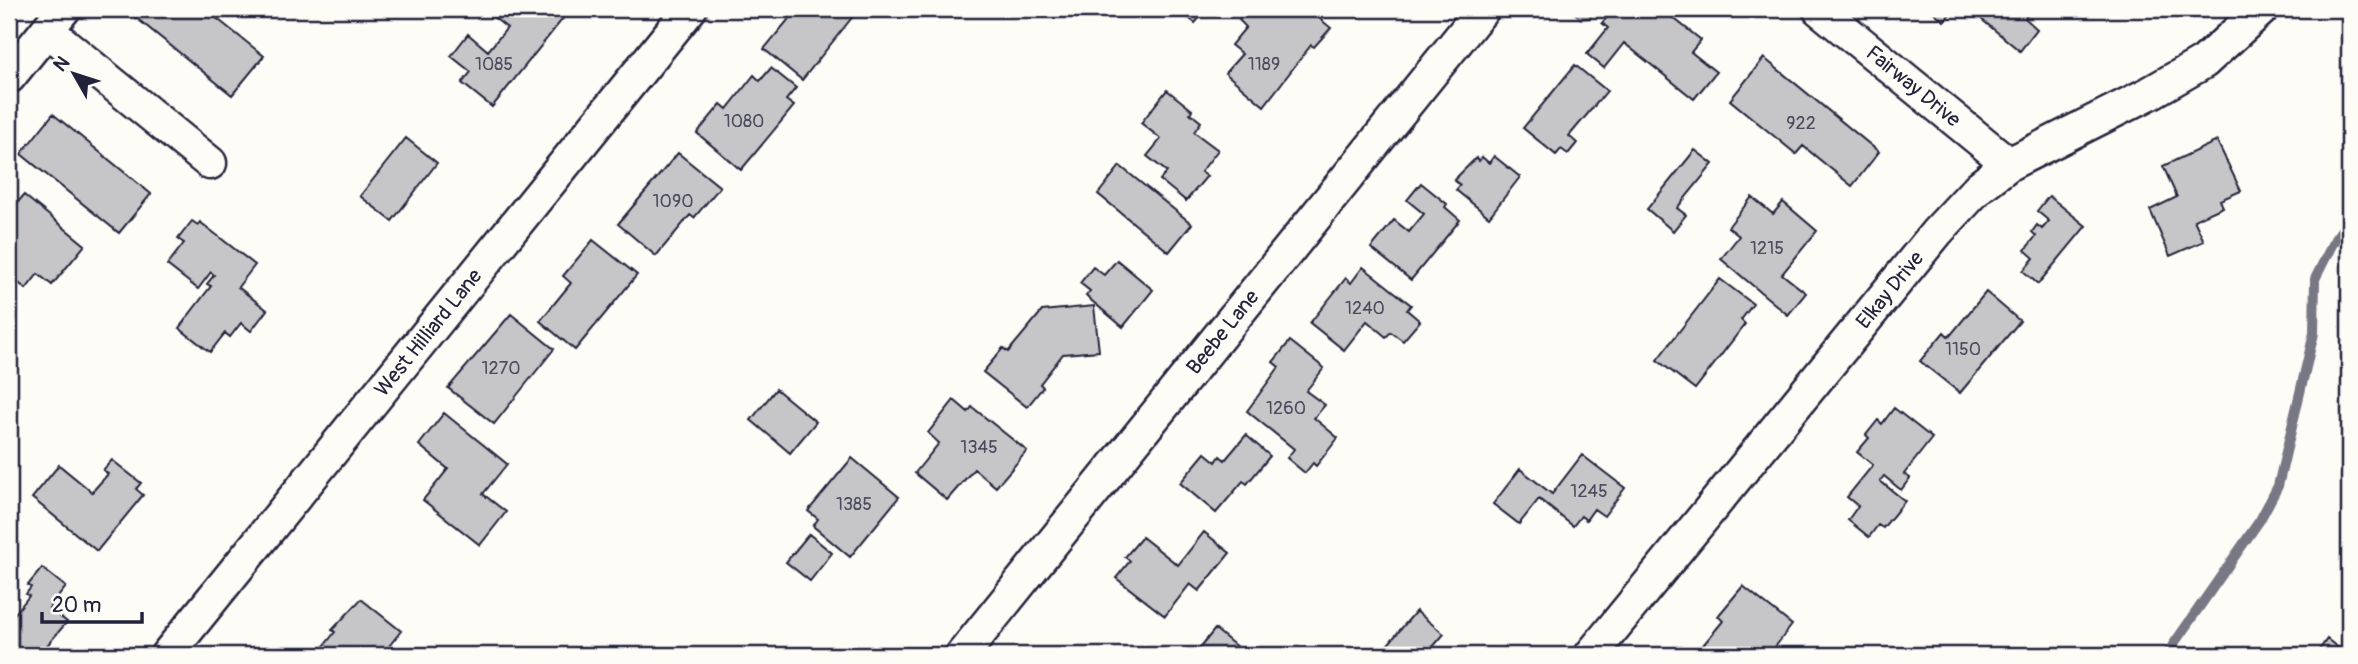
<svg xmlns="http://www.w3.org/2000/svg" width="2358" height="664" viewBox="0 0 2358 664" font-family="Pangolin,sans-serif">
  <rect width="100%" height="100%" fill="#fdfcf7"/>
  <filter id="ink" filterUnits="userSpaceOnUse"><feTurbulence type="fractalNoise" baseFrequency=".0143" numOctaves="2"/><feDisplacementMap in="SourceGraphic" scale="14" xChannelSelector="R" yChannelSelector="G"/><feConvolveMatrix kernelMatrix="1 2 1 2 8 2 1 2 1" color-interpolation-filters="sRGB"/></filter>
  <g filter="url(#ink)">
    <!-- water -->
    <path fill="#b2b2b7" stroke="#787885" stroke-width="2" d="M1570 9H1596L1589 18 1581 19Z"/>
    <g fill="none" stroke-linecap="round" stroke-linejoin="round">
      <!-- stream -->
      <path stroke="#787885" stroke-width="10" d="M2166 655 2260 520 2278 486 2314 333 2315 279 2335 239 2349 220"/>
    </g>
    <!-- building -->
    <path fill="#c6c6c8" stroke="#22223b" stroke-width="2" d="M140 9H205L264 56 232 95 134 16Z
      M490 9H556L565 16 492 107 462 83 471 72 451 56 468 34 488 51 507 28 487 12Z
      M797 9 858 10 802 80 764 49Z
      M1178 9H1207L1195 23Z
      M1249 9H1308L1331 28 1314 47 1311 45 1264 106 1225 73 1242 54 1231 45 1246 27 1239 20Z
      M1614 9H1662L1701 40 1691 52 1716 72 1694 99 1624 43 1604 68 1587 54 1608 28 1602 23Z
      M1930 9H1954L1944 21Z
      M1969 9H2033L2025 18 2037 29 2020 51Z
      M1764 58 1879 152 1852 186 1803 146 1796 154 1730 100Z
      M1575 65 1607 91 1569 136 1577 143 1568 154 1561 149 1556 155 1523 128Z
      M771 68 796 88 786 100 794 106 741 170 697 133 721 104 727 109 754 75 760 81Z
      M1167 90 1192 110 1190 113 1201 122 1194 132 1218 150 1201 172 1207 176 1186 201 1160 180 1167 172 1147 156 1161 139 1141 123Z
      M53 114 151 194 119 233 21 154Z
      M406 138 437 163 392 221 360 196Z
      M2217 141 2241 191 2220 200 2223 207 2194 220 2204 241 2170 256 2150 210 2177 197 2163 166Z
      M1695 150 1713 164 1677 208 1686 215 1673 231 1647 209Z
      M678 153 720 187 694 218 690 215 656 256 618 224Z
      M1494 156 1520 177 1489 217 1456 190 1460 185 1454 180 1476 158 1479 161 1482 157 1489 163Z
      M1120 166 1192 224 1169 252 1098 194Z
      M1421 183 1447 204 1445 207 1460 220 1411 280 1371 248 1394 220 1409 232 1424 214 1407 200Z
      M24 195 85 245 52 285 38 274 26 289 9 275V206L12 209Z
      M2049 196 2086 226 2038 284 2023 271 2034 258 2025 250 2036 236 2032 232 2037 225 2042 229 2049 221 2037 211Z
      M1752 197 1773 214 1783 202 1817 231 1782 274 1806 293 1788 315 1721 259 1739 236 1728 227Z
      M192 221 198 225 200 222 255 265 238 287 267 310 251 331 241 323 230 337 225 333 210 352 179 328 211 286 207 284 214 275 211 272 198 289 167 265 184 243 178 239Z
      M593 240 637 275 575 350 540 321 571 283 563 276Z
      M1117 260 1153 290 1123 327 1086 296 1090 291 1080 283 1093 267 1104 275Z
      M1363 267 1411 305 1407 310 1420 321 1403 341 1391 332 1386 337 1367 321 1344 350 1310 323 1346 278 1351 283Z
      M1720 279 1753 304 1741 320 1745 324 1695 389 1657 360Z
      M1986 292 2020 321 1960 393 1920 361 1944 332 1949 337Z
      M1094 306 1099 351 1063 354 1040 384 1043 387 1027 407 983 372 1003 348 1008 352 1042 311Z
      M511 314 554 349 494 424 448 388Z
      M1290 341 1324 368 1306 391 1325 405 1314 418 1338 438 1316 466 1313 463 1305 473 1287 458 1294 449 1247 411 1279 367 1273 362Z
      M776 389 816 422 790 453 751 420Z
      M954 400 968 412 972 407 1027 451 996 487 974 469 947 500 915 473 939 443 928 433Z
      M1894 408 1932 438 1904 474 1910 478 1901 490 1884 476 1880 481 1905 501 1883 528 1878 525 1869 537 1848 520 1858 506 1847 497 1873 465 1857 452 1869 438 1866 435 1878 420 1882 424Z
      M444 413 507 464 483 494 506 512 480 545 423 500 448 469 419 445Z
      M1246 435 1270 456 1247 484 1243 481 1216 513 1180 483 1205 453 1216 462 1220 456 1225 460Z
      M1582 455 1625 488 1604 516 1594 509 1586 520 1581 516 1573 526 1539 499 1519 524 1493 504 1520 469 1552 494Z
      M852 458 899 497 850 557 813 526 818 519 808 511Z
      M112 460 141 483 136 489 143 495 97 551 32 498 59 465 92 492 108 474 103 470Z
      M1204 532 1230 553 1199 591 1190 584 1165 616 1116 578 1130 561 1125 557 1142 537 1178 565Z
      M809 534 832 553 810 581 786 562Z
      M42 568 66 587 49 608 67 622 39 655 31 652 28 655H17L9 648V621L29 596 26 594 31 587 28 585Z
      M1743 586 1792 625 1775 647 1785 655H1704L1699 650 1723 621 1718 616Z
      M361 599 401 631 382 655H317L335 632 332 630Z
      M1416 611 1444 634 1426 655H1379Z
      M1215 629 1243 652 1240 655H1194Z
      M2327 639 2346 654 2349 650V655H2319L2317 653Z"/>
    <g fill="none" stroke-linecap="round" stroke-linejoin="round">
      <!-- minor casing -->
      <g stroke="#22223b" stroke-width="37">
        <g id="minor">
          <path id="s1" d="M1819 9 2009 164"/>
          <path d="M47 30 210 163"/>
          <path d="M9 77 64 9"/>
          <path id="s2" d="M167 655 690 9"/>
          <path id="s3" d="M962 655 1483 9"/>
          <path id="s4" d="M1591 655 1937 232 1979 187 2009 164 2150 93 2204 62 2262 9"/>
        </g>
      </g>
      <!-- minor -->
      <use href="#minor" stroke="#fdfcf7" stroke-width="32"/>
    </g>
  </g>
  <g text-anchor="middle" stroke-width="7" stroke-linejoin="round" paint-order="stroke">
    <!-- number labels -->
    <g font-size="18" fill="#4b4b5e">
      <text x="494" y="70">1085</text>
      <text x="1264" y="70">1189</text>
      <text x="744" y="127">1080</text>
      <text x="1801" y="129">922</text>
      <text x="673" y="207">1090</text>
      <text x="1767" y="254">1215</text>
      <text x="1365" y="314">1240</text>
      <text x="1963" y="355">1150</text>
      <text x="501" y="374">1270</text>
      <text x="1286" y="414">1260</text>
      <text x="979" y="453">1345</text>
      <text x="1589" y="497">1245</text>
      <text x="854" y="510">1385</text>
    </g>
    <!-- street labels -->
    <g font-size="21" fill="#22223b" stroke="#fdfcf7">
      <text dy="7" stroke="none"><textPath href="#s1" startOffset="122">Fairway Drive</textPath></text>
      <text dy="7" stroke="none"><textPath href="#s4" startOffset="472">Elkay Drive</textPath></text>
      <text dy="7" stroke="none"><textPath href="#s2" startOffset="415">West Hilliard Lane</textPath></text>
      <text dy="7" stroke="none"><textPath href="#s3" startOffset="415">Beebe Lane</textPath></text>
    </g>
  </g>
  <!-- margin -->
  <rect width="2358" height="664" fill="none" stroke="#fdfcf7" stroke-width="35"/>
  <rect x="18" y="18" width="2323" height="629" fill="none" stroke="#22223b" stroke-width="2.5" filter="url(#ink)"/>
  <!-- north arrow -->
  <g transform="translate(74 74) rotate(309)" stroke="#fdfcf7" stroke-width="5" paint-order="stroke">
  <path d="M0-5L12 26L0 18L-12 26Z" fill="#22223b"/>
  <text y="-10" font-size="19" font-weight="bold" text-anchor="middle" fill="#22223b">N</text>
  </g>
  <!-- scale -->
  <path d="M42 612v10h100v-10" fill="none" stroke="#22223b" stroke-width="3.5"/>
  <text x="52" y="612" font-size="21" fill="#22223b" stroke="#fdfcf7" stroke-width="5" paint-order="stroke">20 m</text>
</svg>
